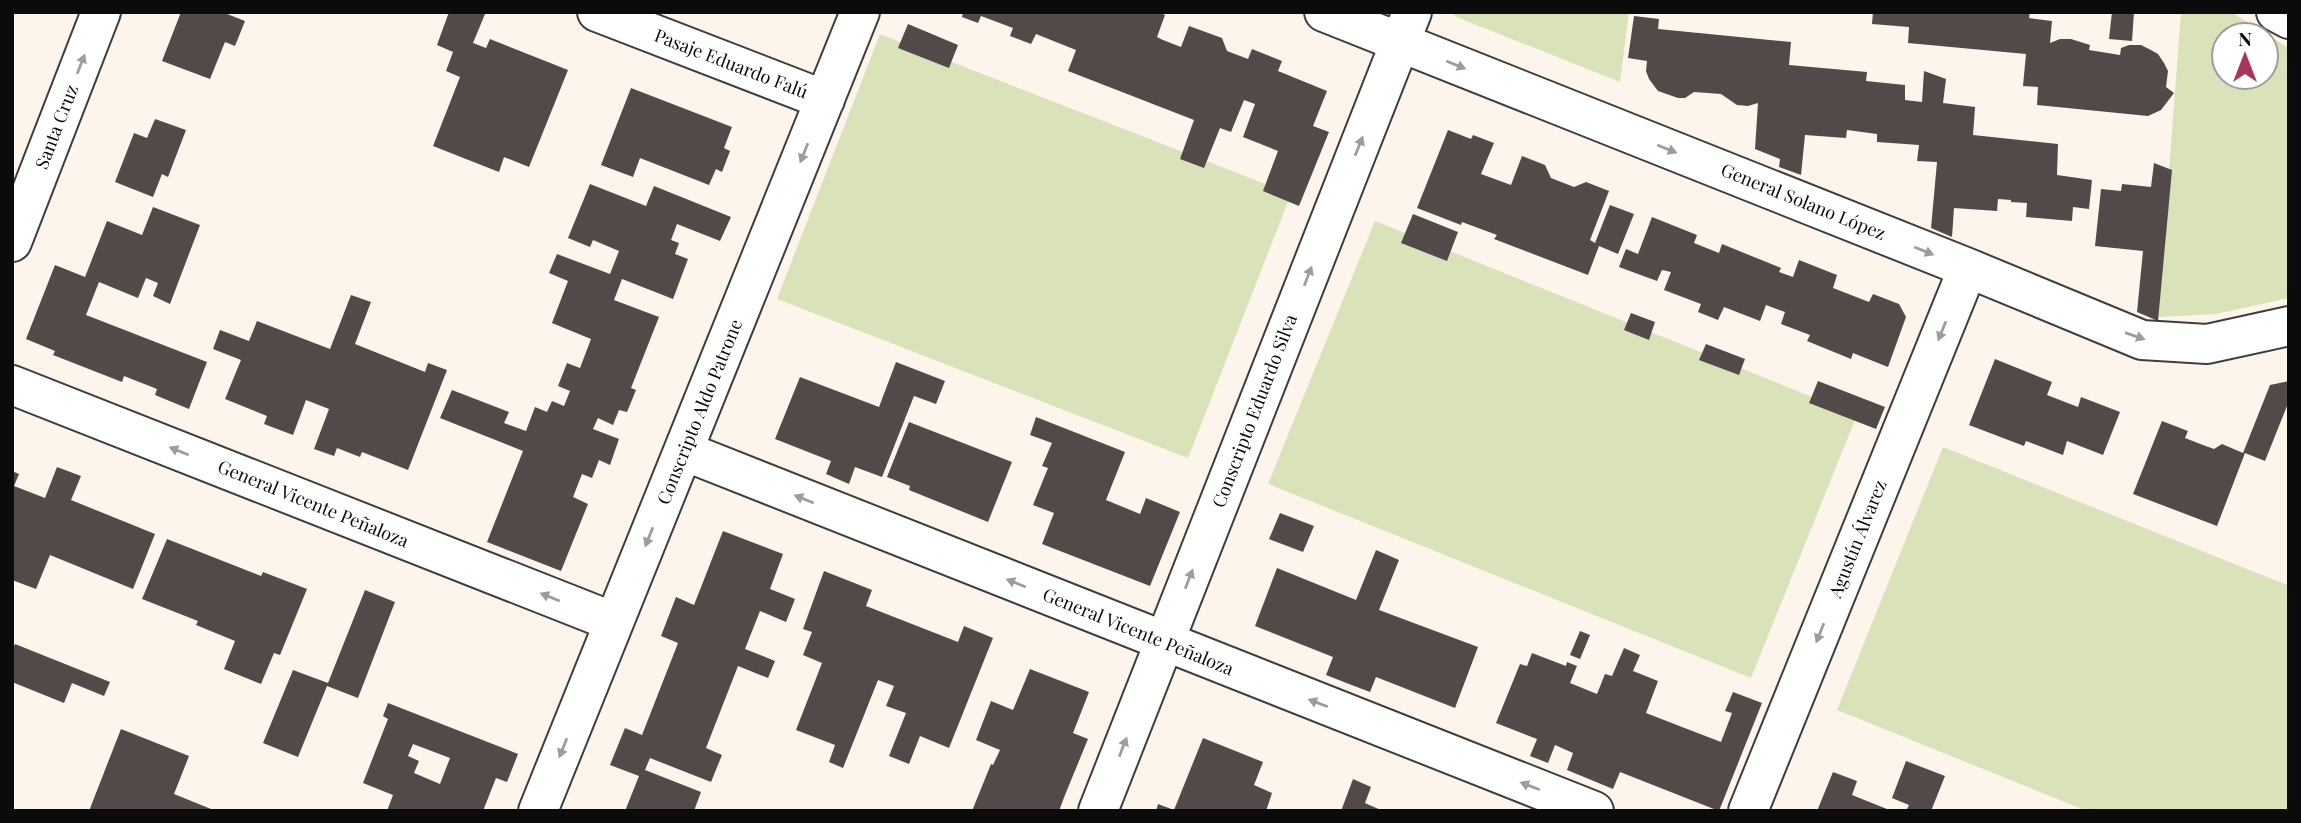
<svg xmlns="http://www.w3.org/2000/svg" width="2301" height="823" viewBox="0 0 2301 823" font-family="'Playfair Display',serif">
  <rect width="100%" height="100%" fill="#fdf5ec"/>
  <!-- green -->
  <path fill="#dae2ba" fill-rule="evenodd" d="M1456 12H1629L1620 82 1454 16Z
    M2181 12H2231L2289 48V298L2216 314 2158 317ZM2224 35H2266V77H2224Z
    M880 34 1291 194 1188 458 777 299Z
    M1375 221 1857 415 1751 678 1268 484Z
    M1943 447 2289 586V811H2087L1837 710Z"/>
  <!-- building -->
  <path fill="#524a49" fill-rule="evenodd" d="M181 12H222L245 21 235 46 225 42 210 79 162 61Z
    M449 12 485 14 473 43 486 48 490 39 568 70 529 167 504 157 499 172 433 146 460 77 446 71 453 52 437 45Z
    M963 12H1158L1165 15 1157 37 1163 40 1181 47 1189 26 1222 38 1227 51 1248 59 1252 49 1282 61 1278 71 1327 91 1313 126 1329 132 1299 206 1263 191 1278 151 1243 137 1255 104 1244 100 1231 132 1220 128 1204 168 1180 159 1194 120 1068 71 1076 50 1036 34 1031 44 1010 36 1013 28 981 16 978 23 962 17Z
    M1873 12H2030L2029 18 2052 21 2050 43 2060 39H2071L2090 45 2089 50 2120 55 2121 48 2129 45H2141L2149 49 2158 54 2164 63 2168 71 2166 87 2174 93 2161 110 2148 116 2037 105 2038 87 2023 86 2026 54 1908 43 1909 27 1872 24Z
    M2112 12H2134L2132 41 2109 39Z
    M1634 16 1659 19 1658 29 1791 42 1789 65 1867 72 1866 81 1905 85V100L1922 102 1924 71 1946 79 1943 103 1975 107 1973 135 2058 144 2057 175 2092 180 2089 209 2073 207 2072 221 2026 217 2027 203 2011 202V200L1998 199 1997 211 1954 208 1952 237 1931 228 1937 162 1917 161 1919 145 1877 142V134L1847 130 1846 138 1805 135 1801 175 1779 167 1780 159 1755 149 1758 103 1748 106 1737 105 1721 94 1694 92 1685 98H1678L1658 91 1649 79 1646 71 1647 61 1628 58Z
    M908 24 958 45 949 68 898 48Z
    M631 88 732 127 724 148 730 151 722 172 716 169 709 185 640 158 633 177 601 165Z
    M155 119 186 130 168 177 162 174 153 197 115 182 134 133 147 138Z
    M1448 130 1471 139 1473 135 1494 143 1481 174 1511 185 1522 156 1545 165 1551 178 1574 187 1586 182 1609 191 1590 240 1595 243 1610 205 1634 214 1618 254 1599 246 1588 275 1494 239 1497 235 1462 222 1461 225 1417 208Z
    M2154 163 2172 170 2158 321 2137 312 2143 251 2095 246 2101 189 2121 191 2122 184 2151 187Z
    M590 184 646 206 654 186 731 217 720 241 677 224 671 240 679 243 675 254 688 259 673 299 622 279 614 300 659 317 631 388 636 390 627 412 619 410 613 425 598 418 593 429 619 439 610 465 599 460 592 478 582 474 573 497 588 504 561 571 487 542 523 451 440 418 452 390 509 412 504 423 526 431 535 407 547 412 552 401 564 406 570 391 558 386 567 363 580 368 591 339 552 323 568 281 549 273 557 254 610 274 619 251 593 240 590 247 568 238Z
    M153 207 200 225 170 304 153 296 158 283 146 278 138 298 99 282 86 315 207 362 189 409 155 395 157 389 124 376 122 382 53 355 55 351 26 339 55 265 85 277 107 221 142 235Z
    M1413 214 1458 232 1447 261 1401 243Z
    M1652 217 1697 235 1694 243 1719 253 1722 244 1781 268 1779 272 1793 277 1799 260 1837 275 1833 288 1869 302 1873 294 1899 304 1906 317 1888 367 1853 353 1851 359 1807 341 1810 335 1781 324 1785 312 1766 305 1760 321 1724 307 1718 320 1698 312 1701 304 1664 290 1671 272 1662 270 1657 281 1619 267 1626 249 1638 254Z
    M351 295 371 302 355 344 425 372 428 363 447 370 408 470 362 452 360 457 337 448 334 456 314 449 329 409 306 400 293 435 264 424 267 416 225 399 241 360 213 349 220 330 249 341 257 321 330 349Z
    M1631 313 1655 322 1649 340 1624 330Z
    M1706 344 1745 359 1739 375 1699 360Z
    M1995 359 2052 382 2047 395 2078 407 2081 397 2120 412 2103 455 2067 441 2063 455 2026 441 2024 446 1969 425Z
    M896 362 945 381 936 404 914 396 882 477 855 467 849 484 826 474 831 461 775 439 800 377 879 407Z
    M1818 381 1885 407 1876 429 1809 403Z
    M2289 381V401L2265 461 2245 453 2217 526 2133 494 2162 421 2188 431 2185 438 2203 445 2214 449 2222 444 2243 453 2270 385Z
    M1036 417 1125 452 1106 500 1140 514 1146 498 1180 512 1150 586 1042 544 1054 513 1033 505 1048 468 1042 466 1052 443 1030 435Z
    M909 422 1012 462 988 522 909 490 910 486 887 477Z
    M57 467 81 476 71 500 155 534 133 589 50 555 36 589 12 580V471L19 474 14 486 45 498Z
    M1280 513 1314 526 1303 552 1269 539Z
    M723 531 783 554 770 589 795 599 786 622 760 611 745 649 775 661 768 678 738 666 706 748 722 755 711 782 650 758 645 770 701 792 694 811H625L639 776 610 765 625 728 642 735 678 643 661 636 676 597 694 605Z
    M167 539 261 576 263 572 307 589 280 655 274 653 261 684 224 669 235 641 196 625 198 621 142 599Z
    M1376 550 1399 560 1379 610 1478 647 1455 708 1376 677 1370 692 1349 684 1326 675 1333 657 1255 626 1277 568 1356 600Z
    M824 571 872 590 866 606 958 642 964 626 993 638 949 748 920 736 909 764 889 756 906 713 886 706 894 686 878 680 843 768 829 762 835 745 796 730 822 663 803 655 812 632 803 629Z
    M365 590 395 602 358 698 327 686 298 757 263 743 293 670 328 683Z
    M1580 631 1590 635 1580 659 1570 655Z
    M15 644 110 682 104 696 72 683 64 703 12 682V650Z
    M1624 648 1640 655 1633 671 1658 681 1646 713 1682 727 1721 742 1732 713 1725 711 1733 692 1762 703 1719 811 1620 772 1613 789 1567 770 1573 753 1555 745 1548 763 1530 756 1537 739 1496 723 1520 664 1527 666 1532 653 1566 666 1567 662 1577 666 1570 683 1597 694 1605 674 1612 676Z
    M1030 669 1089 692 1073 733 1088 739 1065 795 1059 811H972L991 764 993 765 1000 750 976 740 991 701 1013 710Z
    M388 703 518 754 507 782 496 778 483 811H387L393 795 363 783 388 719 383 716ZM413 744 450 758 440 784 414 773 419 761 408 756Z
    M121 729 189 756 174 794 216 811H89Z
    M1203 738 1263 762 1254 785 1272 793 1266 811H1156L1158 804 1174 810Z
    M1906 761 1945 776 1931 811H1906L1909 805 1892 798Z
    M1833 772 1857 781 1852 795 1892 811H1817Z
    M1353 779 1371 787 1365 803 1383 811H1341Z"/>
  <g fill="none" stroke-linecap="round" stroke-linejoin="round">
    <!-- minor casing -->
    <g stroke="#3e3e3e" stroke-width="42">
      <path id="minor" d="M597 12 825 100
        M1324 12 1968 268 2142 340 2207 344 2289 326
        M2276 12 2289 19
        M12 242 101 12
        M12 385 614 622
        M684 451 1594 811
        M538 811 860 12
        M1098 811 1412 12
        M1748 811 1968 268"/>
    </g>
    <!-- minor -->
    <use href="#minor" stroke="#fff" stroke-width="38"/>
  </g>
  <!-- one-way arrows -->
  <defs><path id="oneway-solid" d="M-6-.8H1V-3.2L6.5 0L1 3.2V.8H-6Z" transform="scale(1.75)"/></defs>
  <g fill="#9d9d9d">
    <use href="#oneway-solid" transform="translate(81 64) rotate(-69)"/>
    <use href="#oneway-solid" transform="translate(1456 65) rotate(22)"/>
    <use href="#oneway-solid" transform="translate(1359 146) rotate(-68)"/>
    <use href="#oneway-solid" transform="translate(1667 149) rotate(22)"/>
    <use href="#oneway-solid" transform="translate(804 153) rotate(112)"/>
    <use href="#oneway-solid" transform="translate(1924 251) rotate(22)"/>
    <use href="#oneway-solid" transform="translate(1308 276) rotate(-69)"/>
    <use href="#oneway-solid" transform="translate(1942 331) rotate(112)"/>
    <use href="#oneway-solid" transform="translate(2135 336) rotate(19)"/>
    <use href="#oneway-solid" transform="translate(179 451) rotate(-158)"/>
    <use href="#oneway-solid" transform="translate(804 499) rotate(-158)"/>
    <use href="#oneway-solid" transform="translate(649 537) rotate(112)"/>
    <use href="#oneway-solid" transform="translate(1189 579) rotate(-69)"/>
    <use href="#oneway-solid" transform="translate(1016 583) rotate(-158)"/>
    <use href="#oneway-solid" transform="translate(550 597) rotate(-158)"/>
    <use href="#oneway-solid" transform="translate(1820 633) rotate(112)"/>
    <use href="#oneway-solid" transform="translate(1318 703) rotate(-159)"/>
    <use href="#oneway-solid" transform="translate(1123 747) rotate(-69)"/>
    <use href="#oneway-solid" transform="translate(563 748) rotate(112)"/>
    <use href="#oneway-solid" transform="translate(1530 786) rotate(-159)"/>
  </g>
  <g text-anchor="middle" stroke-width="7" stroke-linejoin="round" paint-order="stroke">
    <!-- street labels -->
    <g font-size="18" fill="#0b0b0b" stroke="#fff">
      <text transform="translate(731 64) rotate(21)" y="6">Pasaje Eduardo Falú</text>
      <text transform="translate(57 127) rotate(-69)" y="6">Santa Cruz</text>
      <text transform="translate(1803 202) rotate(22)" y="6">General Solano López</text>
      <text transform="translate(1255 411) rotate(-69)" y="6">Conscripto Eduardo Silva</text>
      <text transform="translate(700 412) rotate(-68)" y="6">Conscripto Aldo Patrone</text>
      <text transform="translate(313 504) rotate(22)" y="6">General Vicente Peñaloza</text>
      <text transform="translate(1858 539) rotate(-68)" y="6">Agustín Álvarez</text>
      <text transform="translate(1138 632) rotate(22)" y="6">General Vicente Peñaloza</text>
    </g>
  </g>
  <!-- border -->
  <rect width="2301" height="823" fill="none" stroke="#0b0b0b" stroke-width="28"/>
  <!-- north arrow -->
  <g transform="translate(2245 56)"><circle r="33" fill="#ffffff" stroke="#9d9d9d" stroke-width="2"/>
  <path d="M0-5L12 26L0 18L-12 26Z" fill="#a9355a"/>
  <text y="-10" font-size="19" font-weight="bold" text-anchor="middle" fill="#0b0b0b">N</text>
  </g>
</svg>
